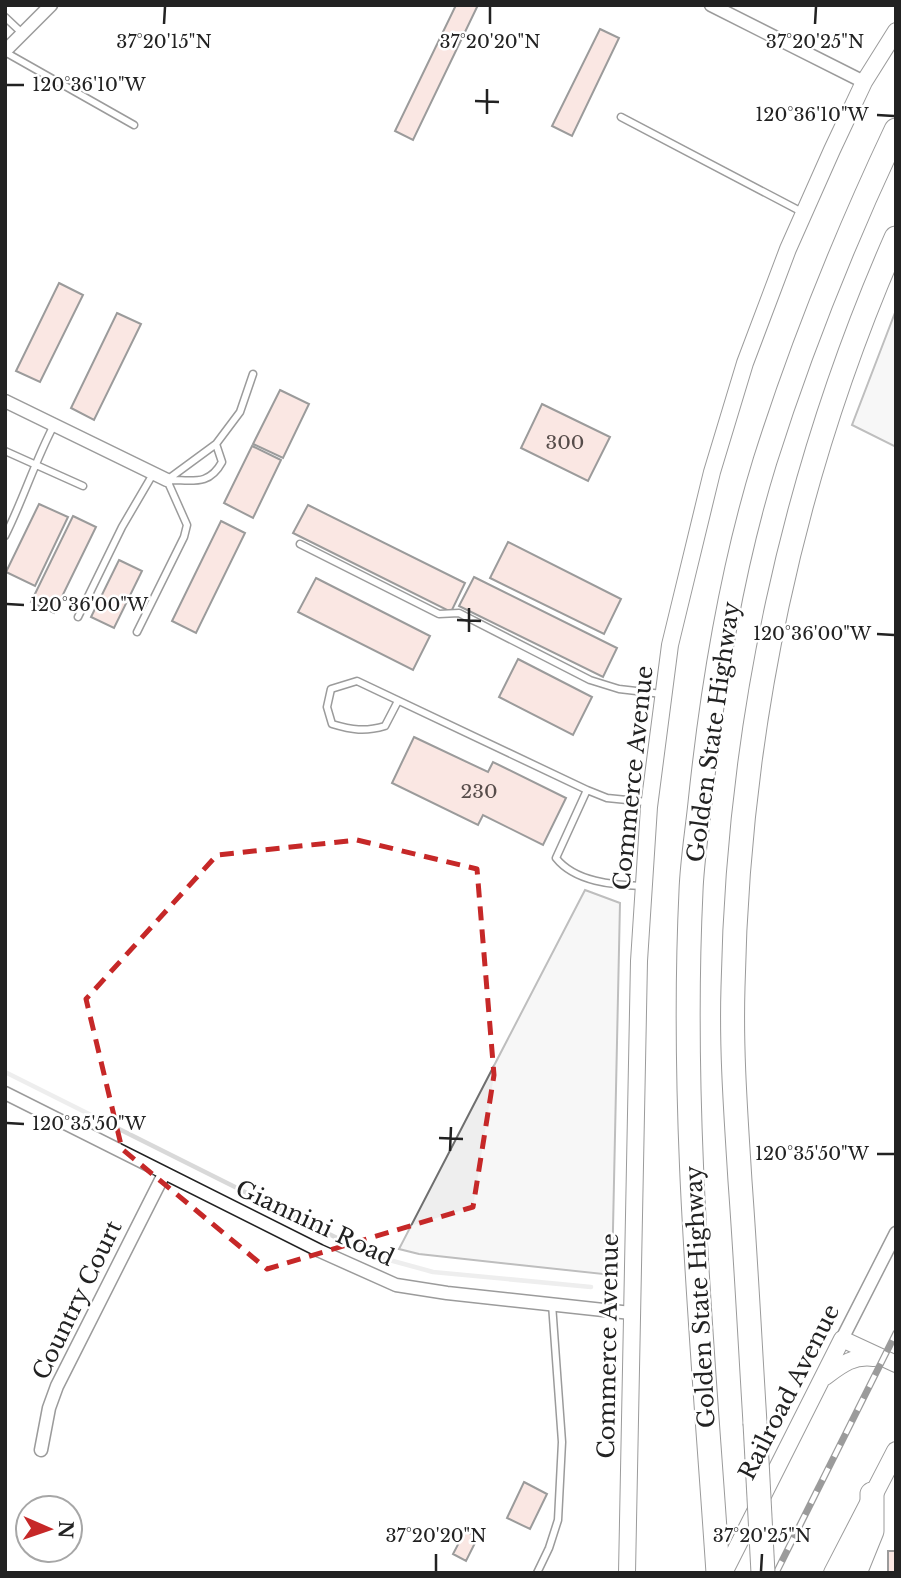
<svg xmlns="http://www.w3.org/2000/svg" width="901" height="1578" viewBox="0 0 901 1578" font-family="'Libre Baskerville',serif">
  <rect width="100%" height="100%" fill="#fff"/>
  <!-- green -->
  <path fill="#eee" stroke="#6f6f6f" stroke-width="2" d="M896 310V447L852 425Z
    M585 890 620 903 612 1275 419 1254 399 1249Z"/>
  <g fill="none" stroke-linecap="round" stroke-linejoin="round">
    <!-- stream -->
    <path stroke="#d9d9d9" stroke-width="4.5" d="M5 1072 371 1255 433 1272 591 1287"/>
  </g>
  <!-- building -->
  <path fill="#f3c9c0" stroke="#222" stroke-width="2" d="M456 5H478L413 140 395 131Z
    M600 29 619 38 572 136 552 126Z
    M59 283 83 295 40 382 16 371Z
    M117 313 141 324 94 420 71 408Z
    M280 390 309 404 283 458 253 444Z
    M542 404 610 437 588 481 521 448Z
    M252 446 281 460 253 518 224 503Z
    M39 504 68 517 35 586 6 572Z
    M308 505 465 583 451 612 293 533Z
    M73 516 96 527 54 613 31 602Z
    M221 521 245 533 196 633 172 621Z
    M508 542 621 599 604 634 490 578Z
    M119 560 142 571 114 628 91 617Z
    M474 577 617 648 603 677 459 606Z
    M316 578 430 636 413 670 298 612Z
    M518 659 592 697 573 735 499 697Z
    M414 737 488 772 493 762 566 798 543 845 483 815 478 825 392 783Z
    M524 1482 547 1494 530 1529 507 1518Z
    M465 1531 478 1537 466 1561 453 1554Z
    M888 1551H896V1573H888Z"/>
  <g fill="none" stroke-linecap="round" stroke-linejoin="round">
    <!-- service casing -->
    <g stroke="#222" stroke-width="9">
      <path id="service" d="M5 17 22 33
        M5 52 134 125
        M621 117 802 212
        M5 451 83 486
        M167 480 216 444 240 412 253 374
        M169 480C193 480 209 486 222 462L216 444
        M5 536C23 500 35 461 54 425
        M300 544 439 614 459 613 590 680 619 689 662 694
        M78 617 122 527 153 474
        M137 632 184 537 187 525 167 480
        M398 701 385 726C365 732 352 730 332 724L327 707 331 689 357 681 587 790
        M642 886C613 885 575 882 556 858L587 790 607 798 647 802
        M537 1573 549 1548 558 1520 562 1442 552 1304"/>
    </g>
    <!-- minor casing -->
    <g stroke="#222" stroke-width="15">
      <path id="minor" d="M711 5 864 82
        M5 51 51 5
        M5 401 167 480
        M5 1093 320 1251 396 1285 447 1293 631 1313
        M842 1339 896 1233
        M41 1450 49 1408 57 1386 164 1174"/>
    </g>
    <!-- tertiary casing -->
    <g stroke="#222" stroke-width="18">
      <path id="tertiary" d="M825 1377C841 1365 853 1355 874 1358
        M627 1573 639 961 649 807 670 645 712 472 745 363 788 249 832 150 864 82 896 31
        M724 1573 842 1339 896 1364"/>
    </g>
    <!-- secondary casing -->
    <g stroke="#222" stroke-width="20">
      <path id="secondary" d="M833 1573 896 1451"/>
    </g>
    <!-- motorway casing -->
    <g stroke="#222" stroke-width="25">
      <path id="motorway" d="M755 1423C750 1342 746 1262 740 1181 736 1116 731 1051 733 987 738 729 792 474 896 238
        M718 1573C703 1346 680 1119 691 891 692 862 697 832 700 803 712 688 731 571 765 461 801 347 845 238 896 130
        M855 1573 872 1531V1494"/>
    </g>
    <!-- service -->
    <use href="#service" stroke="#fff" stroke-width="6"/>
    <!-- minor -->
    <use href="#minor" stroke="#fff" stroke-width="12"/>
    <!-- tertiary -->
    <use href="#tertiary" stroke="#fff" stroke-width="16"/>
    <!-- secondary -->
    <use href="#secondary" stroke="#fff" stroke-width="18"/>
    <!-- motorway -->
    <use href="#motorway" stroke="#fff" stroke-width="23"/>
    <!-- rail casing -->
    <g stroke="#222" stroke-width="7">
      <path id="rail" d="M776 1573 896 1333"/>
    </g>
    <!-- rail -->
    <use href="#rail" stroke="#fff" stroke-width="4.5" stroke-dasharray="13" stroke-linecap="butt"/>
    <!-- motorway-bridge casing -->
    <g stroke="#222" stroke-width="25" stroke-linecap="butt">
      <path id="motorway-bridge" d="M755 1423 763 1573"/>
    </g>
    <!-- motorway-bridge -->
    <use href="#motorway-bridge" stroke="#fff" stroke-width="23"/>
  </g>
  <!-- marked area -->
  <path d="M0 0H901V1578H0ZM357 840 477 869 494 1075 473 1207 267 1269 122 1149 86 999 217 855Z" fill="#fff" fill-opacity=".55" fill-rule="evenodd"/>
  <path fill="none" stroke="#c62828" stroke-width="5" stroke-dasharray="14 9" stroke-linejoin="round" d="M357 840 477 869 494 1075 473 1207 267 1269 122 1149 86 999 217 855Z"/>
  <!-- ticks -->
  <path fill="none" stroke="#222" stroke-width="2.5" d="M164 24 165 7M490 24V7M815 24 816 7M7 85H24M475 101 499 102M487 114V89M877 115 894 116M7 604 24 605M457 620 481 621M469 632V608M877 634 894 635M7 1123 24 1124M439 1138 463 1139M450 1151 451 1127M877 1154H894M436 1571V1554M761 1571 762 1554"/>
  <g text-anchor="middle" stroke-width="5" stroke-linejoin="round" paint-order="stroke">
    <!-- number labels -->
    <g font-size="19" fill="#564c4a">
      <text x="565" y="449">300</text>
      <text x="479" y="798">230</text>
    </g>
    <!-- street labels -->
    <g font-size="23" fill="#222" stroke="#fff">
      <text transform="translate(713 732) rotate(-82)" y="8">Golden State Highway</text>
      <text transform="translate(633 778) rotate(-84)" y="8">Commerce Avenue</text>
      <text transform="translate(315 1223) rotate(25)" y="8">Giannini Road</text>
      <text transform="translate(700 1297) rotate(-93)" y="8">Golden State Highway</text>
      <text transform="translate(77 1300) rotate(-64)" y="8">Country Court</text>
      <text transform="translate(608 1346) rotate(-89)" y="8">Commerce Avenue</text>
      <text transform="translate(789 1392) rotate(-63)" y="8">Railroad Avenue</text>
    </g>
  </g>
  <g font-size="18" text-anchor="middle" fill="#222" stroke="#fff" stroke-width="5" stroke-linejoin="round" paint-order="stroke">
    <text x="164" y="48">37°20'15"N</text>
    <text x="490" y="48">37°20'20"N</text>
    <text x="815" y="48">37°20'25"N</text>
    <text x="89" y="91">120°36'10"W</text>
    <text x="812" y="121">120°36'10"W</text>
    <text x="89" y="611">120°36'00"W</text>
    <text x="812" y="640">120°36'00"W</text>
    <text x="89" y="1130">120°35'50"W</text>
    <text x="812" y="1160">120°35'50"W</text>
    <text x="436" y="1542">37°20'20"N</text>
    <text x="762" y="1542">37°20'25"N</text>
  </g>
  <!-- border -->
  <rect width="901" height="1578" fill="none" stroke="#222222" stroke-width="14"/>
  <!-- north arrow -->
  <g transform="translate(49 1529) rotate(92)"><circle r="33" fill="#ffffff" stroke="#a7a7a7" stroke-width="2"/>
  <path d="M0-5L12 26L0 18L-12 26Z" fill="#c62828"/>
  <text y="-10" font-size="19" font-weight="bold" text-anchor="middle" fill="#222222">N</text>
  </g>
</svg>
